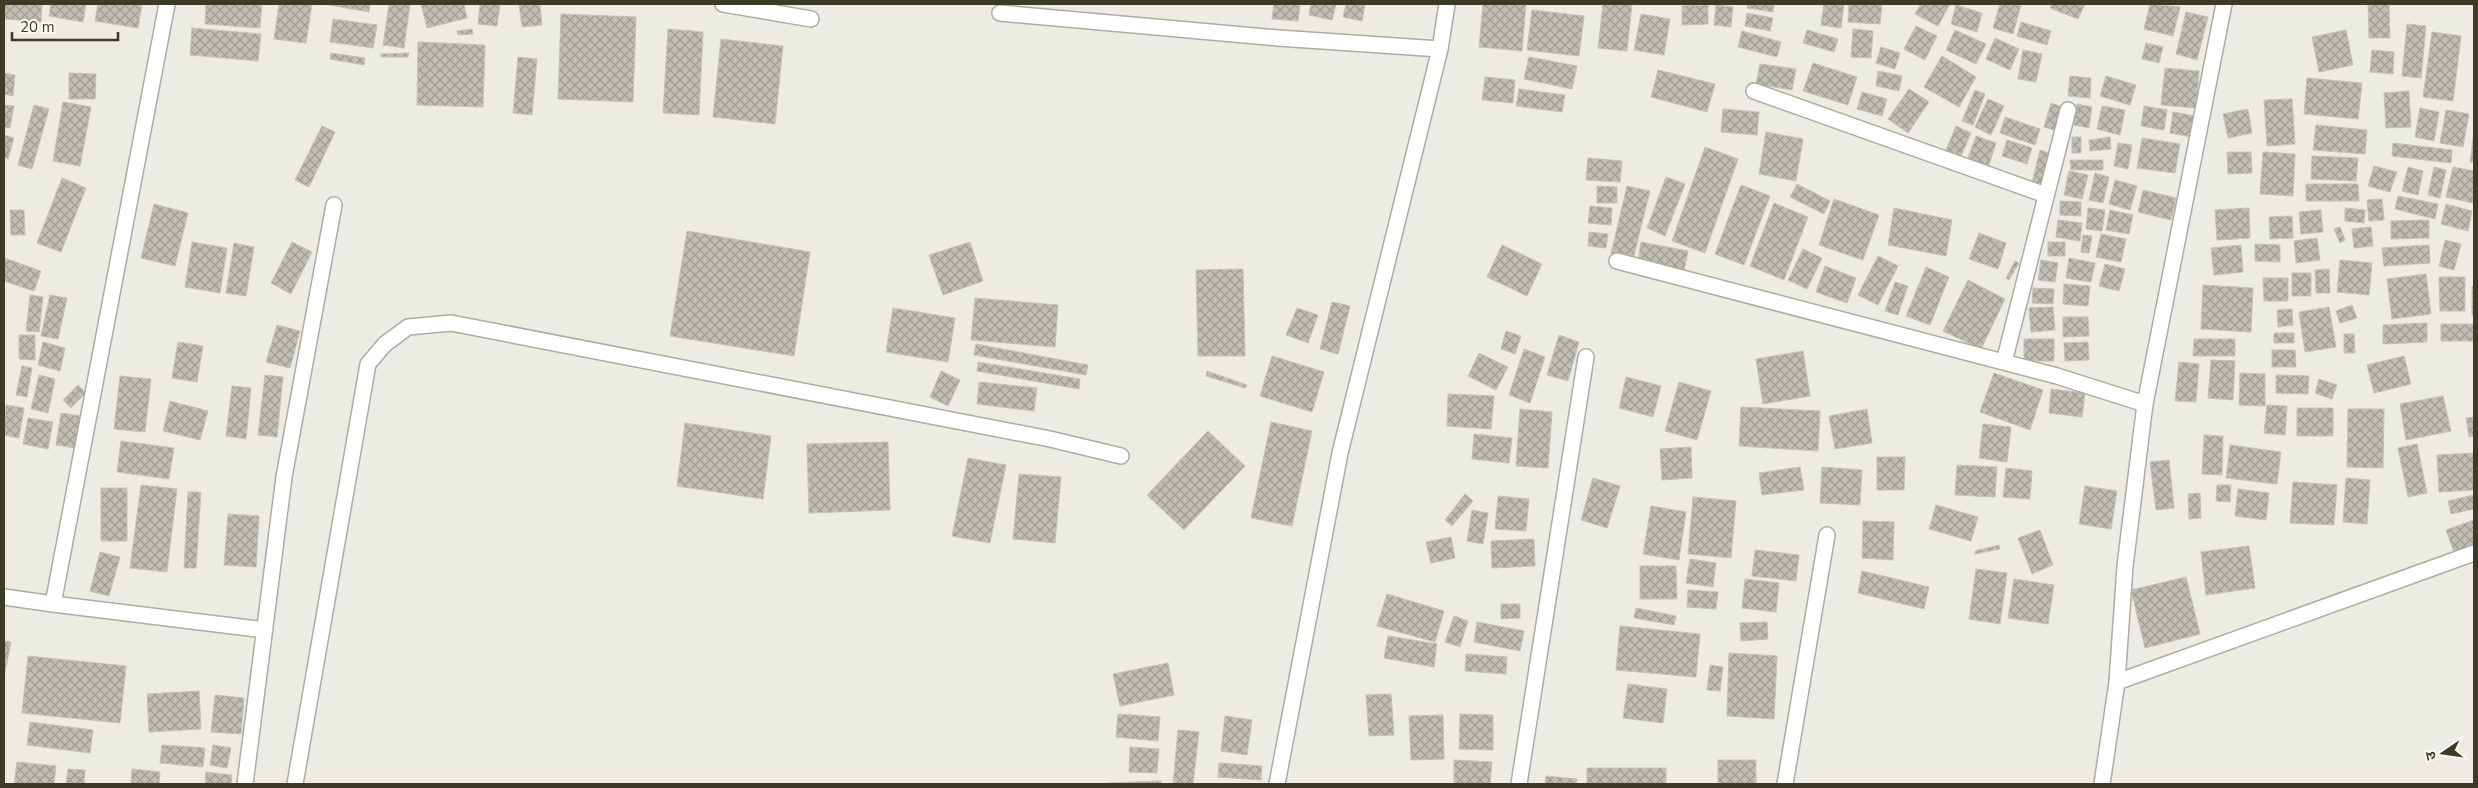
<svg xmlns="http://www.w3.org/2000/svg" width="2478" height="788" viewBox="0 0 2478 788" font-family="'Nunito Sans','Noto Sans Devanagari',sans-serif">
  <defs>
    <pattern id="building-cross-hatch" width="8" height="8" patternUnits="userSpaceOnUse" patternTransform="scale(1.25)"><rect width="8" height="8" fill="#c0beb4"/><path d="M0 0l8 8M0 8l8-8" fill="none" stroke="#9d9c92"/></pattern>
  </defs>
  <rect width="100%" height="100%" fill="#ecebe4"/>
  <!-- building -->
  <path fill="url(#building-cross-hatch)" stroke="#c5c3b7" d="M4 4H42L41 22 4 19Z
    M51 4H86L83 22 49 16Z
    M98 4H142L138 28 95 21Z
    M206 4H262L260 28 205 24Z
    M279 4H312L306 43 274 39Z
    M324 4H370L369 12Z
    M389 4H410L404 48 383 45Z
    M421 4H464L467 18 427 28Z
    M480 4H500L497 26 478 24Z
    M519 4H540L542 25 522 27Z
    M1274 4H1300L1298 21 1272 19Z
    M1311 4H1336L1332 20 1309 15Z
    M1346 4H1365L1362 21 1343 17Z
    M1483 4H1526L1522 51 1479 47Z
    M1603 4H1632L1627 51 1598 48Z
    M1748 4H1774L1773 12 1747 8Z
    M1824 4H1844L1841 28 1821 25Z
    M1849 4H1882L1880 24 1848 22Z
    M1921 4H1950L1938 26 1915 14Z
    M2000 4 2021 5 2013 34 1993 28Z
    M2052 4H2085L2078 19 2050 8Z
    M2150 4 2180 7 2173 36 2144 29Z
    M2389 4 2390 38H2369L2368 5Z
    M1708 5V24L1682 25V6Z
    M1716 5 1733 7 1731 27 1714 25Z
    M1956 5 1982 13 1977 32 1951 24Z
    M1532 10 1584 16 1579 56 1527 50Z
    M2186 12 2208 17 2197 60 2176 54Z
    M1747 13 1773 18 1770 31 1745 26Z
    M561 14 636 17 633 102 558 99Z
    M1641 14 1670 19 1664 55 1634 50Z
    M333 19 377 25 373 48 330 42Z
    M2021 22 2051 31 2047 45 2017 36Z
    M2407 24 2426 26 2421 78 2402 76Z
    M1916 26 1937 36 1925 60 1904 49Z
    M192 28 261 34 258 61 190 55Z
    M472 29 473 34 458 35 457 31Z
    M668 29 703 32 699 115 663 113Z
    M1853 29 1873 31 1871 58 1851 57Z
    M1807 30 1838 39 1834 52 1803 43Z
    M1955 30 1986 44 1976 64 1946 50Z
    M2346 30 2353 65 2319 72 2312 37Z
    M1742 31 1781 42 1777 57 1738 47Z
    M2432 32 2461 36 2453 101 2423 97Z
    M1995 38 2019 49 2010 70 1986 59Z
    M721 39 783 46 775 124 713 117Z
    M418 42 485 45 483 107 417 105Z
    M2146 43 2163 47 2159 63 2142 59Z
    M1881 47 1900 53 1895 69 1876 63Z
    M2023 50 2042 54 2036 82 2018 79Z
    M2372 50 2394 52 2393 74 2370 72Z
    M331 53 365 58 364 65 330 59Z
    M409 53 408 57H381V54Z
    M1942 56 1976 77 1959 107 1924 87Z
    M518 57 537 59 532 115 513 113Z
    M1529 57 1577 66 1572 89 1524 79Z
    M1813 63 1857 77 1848 105 1803 91Z
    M1760 64 1796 69 1792 90 1756 84Z
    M2165 68 2199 71 2196 108 2161 105Z
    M1658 70 1715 84 1707 112 1651 97Z
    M1878 71 1902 76 1899 91 1876 86Z
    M4 73 15 75 13 96 4 94Z
    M69 73 96 74 95 99H69Z
    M2070 76 2091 78 2090 98 2068 96Z
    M2106 76 2136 85 2130 105 2100 96Z
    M1485 77 1515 80 1513 103 1482 100Z
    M2307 78 2362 83 2358 119 2304 114Z
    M1519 89 1565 95 1562 112 1516 106Z
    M1909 89 1929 102 1908 133 1888 119Z
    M1975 90 1985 94 1973 125 1962 121Z
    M2409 91 2411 127 2386 128 2384 93Z
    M1862 92 1887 99 1882 116 1857 109Z
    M1988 99 2004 106 1991 135 1975 127Z
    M2292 99 2295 144 2267 146 2264 100Z
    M63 102 91 107 80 166 53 161Z
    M2051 103 2063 107 2057 131 2044 127Z
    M2077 104 2092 107 2089 128 2074 125Z
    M4 105 14 106 10 128 4 127Z
    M34 105 49 109 32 169 18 165Z
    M2102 106 2125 110 2120 135 2097 129Z
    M2144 106 2167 110 2164 130 2141 126Z
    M2420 108 2439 112 2434 141 2415 137Z
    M1723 109 1759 112 1757 135 1721 132Z
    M2248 109 2252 133 2228 138 2223 114Z
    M2446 110 2469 114 2463 147 2440 143Z
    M2173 112 2195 116 2192 137 2170 133Z
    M2005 117 2040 129 2035 145 2000 133Z
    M2316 125 2367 130 2365 154 2313 150Z
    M322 126 335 132 309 187 295 180Z
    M1956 126 1971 133 1961 156 1946 150Z
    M2474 131V162H2470Z
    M1766 132 1803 139 1796 181 1759 174Z
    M4 135 14 138 8 159 4 157Z
    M1976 136 1996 143 1988 168 1967 161Z
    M2072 137H2081V153H2072Z
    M2110 137 2111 149 2090 151 2089 140Z
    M2142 138 2180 144 2175 173 2137 168Z
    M2007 140 2032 148 2027 164 2002 156Z
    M2118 143 2132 145 2128 169 2114 166Z
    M2393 143 2452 150 2451 163 2392 156Z
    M1705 147 1738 159 1705 253 1672 241Z
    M2040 150 2052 154 2044 186 2032 183Z
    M2227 152H2251L2252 173 2228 174Z
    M2263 152 2295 154 2293 196 2260 194Z
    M2312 156 2358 158 2356 181 2311 179Z
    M1588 158 1622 161 1620 182 1586 180Z
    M2070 160H2103V170H2071Z
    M2374 166 2397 172 2390 192 2368 186Z
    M2408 167 2423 171 2418 195 2402 191Z
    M2434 167 2446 170 2440 198 2428 195Z
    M2453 167 2474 171 2473 203 2446 197Z
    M2069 171 2088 175 2082 199 2064 195Z
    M2095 173 2109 177 2103 203 2089 200Z
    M1666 177 1685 184 1665 236 1647 228Z
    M62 178 86 188 61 252 37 243Z
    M2115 180 2137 186 2130 210 2109 204Z
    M1797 184 1830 201 1824 214 1790 197Z
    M2306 184H2358L2359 201H2306Z
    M1741 185 1770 196 1744 265 1715 254Z
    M1597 186 1617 187V203H1597Z
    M1627 186 1650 191 1633 259 1611 254Z
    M2143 190 2176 198 2171 220 2138 212Z
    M2398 196 2438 204 2435 219 2395 209Z
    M1834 199 1879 215 1863 260 1819 245Z
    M2382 199 2384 220 2369 221 2367 200Z
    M2060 201 2081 202V216L2060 215Z
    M1774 203 1808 217 1784 280 1750 266Z
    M154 204 188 213 175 266 141 258Z
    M2446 204 2472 211 2468 231 2441 224Z
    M1590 206 1612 208 1611 225 1588 223Z
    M1894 208 1952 220 1946 256 1888 245Z
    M2088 208 2105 210 2102 231 2086 229Z
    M2249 208 2250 238 2217 240 2215 210Z
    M2345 208 2365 210 2364 223 2345 221Z
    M10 210H24L25 235H11Z
    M2110 210 2133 215 2129 234 2106 230Z
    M2321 210 2323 232 2301 234 2299 212Z
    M2292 216 2293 238 2270 239 2269 217Z
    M2058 220 2082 223 2080 241 2056 237Z
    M2429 220V238L2391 239V221Z
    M2340 227 2345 240 2340 243 2334 229Z
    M2371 227 2373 246 2354 248 2352 229Z
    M687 231 810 252 794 356 670 336Z
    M1589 232 1608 234 1606 248 1588 246Z
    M1979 233 2006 243 1998 269 1969 259Z
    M2101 234 2126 239 2121 262 2096 257Z
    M2083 235 2092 236 2089 253 2081 252Z
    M2317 238 2320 260 2296 263 2294 241Z
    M2445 240 2461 244 2454 270 2439 266Z
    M192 242 227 248 220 293 185 287Z
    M292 242 312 252 291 294 271 283Z
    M970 242 983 281 943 295 929 255Z
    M1641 242 1688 251 1684 271 1638 262Z
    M2048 242H2065V256H2048Z
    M234 243 254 247 246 296 226 293Z
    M2255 244 2280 245V262L2255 261Z
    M1502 245 1542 264 1527 296 1487 277Z
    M2241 245 2243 272 2214 275 2211 248Z
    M2429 245 2430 263 2384 266 2382 248Z
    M1803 249 1822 258 1807 289 1788 280Z
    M1878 256 1898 266 1878 305 1858 295Z
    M4 258 41 271 34 291 4 281Z
    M2069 258 2095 263 2091 282 2066 278Z
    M2041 260 2058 263 2055 282 2038 280Z
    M2340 260 2372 263 2369 295 2337 292Z
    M2015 261 2019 263 2009 280 2006 278Z
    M2105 264 2125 269 2119 291 2099 286Z
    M1825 266 1856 278 1847 303 1816 292Z
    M1926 267 1949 277 1930 325 1906 316Z
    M1243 269 1245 356H1198L1196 270Z
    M2329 269 2330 293H2316L2315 270Z
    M2292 273H2311V296H2292Z
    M2426 274 2431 314 2392 319 2387 279Z
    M2439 277H2465V311H2440Z
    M2263 278H2288V301H2264Z
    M1968 280 2005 299 1981 349 1943 331Z
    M1895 282 1908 286 1898 315 1885 311Z
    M2064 284 2090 286 2088 306 2063 304Z
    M2203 285 2253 288 2251 332 2201 329Z
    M2472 286H2474V315H2472Z
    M2033 288 2054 289 2053 304 2032 303Z
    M30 295 43 297 39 332 26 331Z
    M50 295 67 298 58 339 41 336Z
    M975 298 1058 305 1055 347 971 340Z
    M1332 302 1350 306 1338 354 1320 349Z
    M2352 305 2357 318 2340 323 2336 311Z
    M2053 307 2055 330 2031 332 2029 308Z
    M2329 307 2336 347 2305 352 2299 312Z
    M893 308 955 318 948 362 886 352Z
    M1297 308 1318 315 1308 343 1286 335Z
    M2292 309 2293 325 2278 327 2277 310Z
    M2063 317H2088L2089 336 2063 337Z
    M2427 323V342L2383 344V325Z
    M2441 324H2474V341H2441Z
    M277 325 300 331 290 368 266 362Z
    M1506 331 1521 336 1515 354 1501 349Z
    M2274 333H2294V343H2274Z
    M2344 334H2354L2355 353H2344Z
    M19 335H35V360L19 359Z
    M1559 335 1579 342 1568 381 1547 375Z
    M2024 339H2054V361H2024Z
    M2194 339H2235V356H2193Z
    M43 342 65 348 60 371 38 365Z
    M178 342 203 346 197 382 172 378Z
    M2088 342 2089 360 2065 361 2064 343Z
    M976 344 1088 365 1086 375 974 355Z
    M1524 349 1545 357 1530 403 1509 395Z
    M2272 350H2295L2296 367H2272Z
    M1803 351 1810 396 1763 404 1756 359Z
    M1479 353 1508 367 1496 390 1468 376Z
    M1272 356 1324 372 1312 412 1260 396Z
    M2404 356 2411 384 2374 393 2367 365Z
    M2211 360 2235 361 2233 400 2208 398Z
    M978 362 1080 379 1079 389 977 371Z
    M2179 362 2199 364 2196 402 2175 401Z
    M22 366 32 368 27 397 16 395Z
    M941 371 960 380 948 406 930 397Z
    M1207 371 1247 385 1245 388 1206 376Z
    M1994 373 2043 390 2030 430 1980 412Z
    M2240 373 2265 374V406L2239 405Z
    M39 375 55 379 48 413 31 409Z
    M265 375 283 377 277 437 258 435Z
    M2276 375 2309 376 2308 394 2276 393Z
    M120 376 151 379 145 432 114 429Z
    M1626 377 1661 386 1653 417 1619 408Z
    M2319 379 2337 385 2332 399 2315 393Z
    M979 382 1037 388 1034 411 977 404Z
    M1679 382 1711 391 1697 440 1665 431Z
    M78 385 86 393 71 408 63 400Z
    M232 386 251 388 246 439 226 436Z
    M2051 389 2085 393 2082 417 2049 413Z
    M1448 394 1494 396 1491 429 1447 426Z
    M2443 396 2451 431 2406 440 2400 404Z
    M170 401 208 411 200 440 163 431Z
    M6 405 24 408 19 438 4 435Z
    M2267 405 2287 406 2285 435 2264 433Z
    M1741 407 1820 411 1818 451 1739 446Z
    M2297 408H2333V436H2297Z
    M1520 409 1552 412 1548 468 1516 466Z
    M1867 409 1872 443 1835 449 1829 416Z
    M2348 409H2384L2383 468 2347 467Z
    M61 413 81 416 76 448 56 445Z
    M2474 417V436L2469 437 2466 418Z
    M28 418 53 422 48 449 23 444Z
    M1271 422 1312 431 1292 526 1251 518Z
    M685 423 771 436 763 499 677 486Z
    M1983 424 2011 427 2007 462 1979 458Z
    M1208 431 1245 466 1184 530 1147 495Z
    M1474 434 1512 438 1509 463 1472 459Z
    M2204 435 2223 436 2222 475 2202 474Z
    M121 441 174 448 169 479 117 472Z
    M888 442 890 510 809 513 807 444Z
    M2417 444 2427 493 2408 497 2398 448Z
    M2230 445 2281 452 2277 484 2226 478Z
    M1691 447 1692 478 1662 480 1660 449Z
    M2474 453V490L2439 492 2437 455Z
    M1877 457H1905L1904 490H1877Z
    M968 458 1006 465 990 543 952 536Z
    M2169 460 2174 508 2156 510 2150 462Z
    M1957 465 1997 467 1995 497 1955 495Z
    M1800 467 1804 490 1762 495 1759 473Z
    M1822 467 1862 470 1860 505 1820 503Z
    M2006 468 2032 471 2030 499 2003 497Z
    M1019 474 1061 477 1055 543 1013 539Z
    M1593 478 1620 486 1607 528 1581 520Z
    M2346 478 2370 480 2367 524 2343 522Z
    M2293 482 2337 485 2334 525 2290 523Z
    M141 485 177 489 167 572 130 568Z
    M2217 485H2231L2230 502 2216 501Z
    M2085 486 2117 491 2111 529 2079 524Z
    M101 488H127V541H101Z
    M2238 489 2269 493 2266 520 2235 516Z
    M188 492H201L196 568H184Z
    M2200 493 2201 518 2189 519 2188 494Z
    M1465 494 1473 501 1452 526 1445 520Z
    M2474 495V509L2451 514 2448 501Z
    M1498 496 1529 499 1526 531 1495 529Z
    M1693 497 1736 501 1731 558 1688 554Z
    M1936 505 1978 517 1971 541 1929 529Z
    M1651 506 1686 512 1679 560 1643 554Z
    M1472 510 1488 513 1483 544 1467 541Z
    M228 514 259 516 256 567 224 565Z
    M2474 520V548L2455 555 2446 530Z
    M1863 521 1894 522 1893 560 1862 558Z
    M2040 530 2053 565 2032 574 2018 538Z
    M1451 537 1455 558 1431 563 1426 542Z
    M1534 539 1535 566 1492 568 1491 541Z
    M1999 545 2000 549 1975 554V551Z
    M2249 546 2255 588 2206 595 2201 552Z
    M1755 550 1799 555 1796 581 1752 576Z
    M100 552 120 557 109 596 90 591Z
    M1690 559 1716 563 1713 587 1686 583Z
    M1640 566H1676L1677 599H1640Z
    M1976 569 2007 573 2000 624 1969 619Z
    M1862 571 1929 587 1924 609 1858 593Z
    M2186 577 2200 634 2145 648 2131 590Z
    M1745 579 1779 583 1776 612 1742 608Z
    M2014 579 2054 585 2048 624 2008 618Z
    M1688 590 1718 592 1716 609 1687 607Z
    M1387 594 1444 611 1435 642 1377 626Z
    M1501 604H1520V618L1501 619Z
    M1636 608 1676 616 1674 625 1634 618Z
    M1454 616 1468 621 1460 647 1445 642Z
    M1477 622 1524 631 1520 651 1474 642Z
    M1767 622 1768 639 1741 641 1740 623Z
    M1620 626 1700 634 1696 677 1616 670Z
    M1388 636 1437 644 1434 667 1384 658Z
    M4 641 11 642 4 677Z
    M1729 653 1777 656 1774 719 1727 716Z
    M1466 654 1507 657 1506 674 1465 671Z
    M28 656 126 666 120 723 22 713Z
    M1168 663 1174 695 1120 706 1113 674Z
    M1710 665 1723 667 1720 691 1707 690Z
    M1628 684 1667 689 1663 723 1623 718Z
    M199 691 201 729 149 732 147 694Z
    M1391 694 1394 735 1369 736 1366 695Z
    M215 695 244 698 241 734 211 732Z
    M1118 714 1160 717 1158 741 1116 737Z
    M1460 714 1493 715V750L1459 749Z
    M1443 715 1444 759 1411 760 1409 716Z
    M1225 716 1252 720 1247 755 1221 751Z
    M30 722 93 730 90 753 27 745Z
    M1178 730 1199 732 1193 784H1173Z
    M162 745 205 748 203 767 160 763Z
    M213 745 231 748 227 768 210 765Z
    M1130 747 1159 749 1157 773 1129 772Z
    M1454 760 1492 762 1490 784H1454Z
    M1718 760H1756V784H1718Z
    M17 762 56 766 54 784H14Z
    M1219 763 1262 766 1261 780 1218 777Z
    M1587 768H1666V784H1587Z
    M68 769 85 770 84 784H66Z
    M132 769 160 772 159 784H131Z
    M206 772 232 775 231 784H205Z
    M1546 776 1577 779 1576 784H1545Z
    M1161 781V784H1107V783Z"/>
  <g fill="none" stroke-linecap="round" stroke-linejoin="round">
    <!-- minor casing -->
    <g stroke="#acaca0" stroke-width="18">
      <path id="minor" d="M167 4 53 604 265 630
        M723 4 811 19
        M1000 13 1278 38 1440 49
        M1754 91 2046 195
        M1617 261 2057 376 2145 404
        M2004 362 2068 110
        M4 597 53 604
        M2117 682 2474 553
        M245 784 284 477 334 205
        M295 784 368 364 385 344 408 327 451 323 1050 439 1121 456
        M1277 784 1340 453 1440 49 1447 4
        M1519 784 1586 357
        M1785 784 1827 535
        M2102 784 2117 682 2125 566 2145 404 2224 4"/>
    </g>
    <!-- minor -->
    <use href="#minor" stroke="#fff" stroke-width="15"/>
  </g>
  <!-- border -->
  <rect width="2478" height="788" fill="none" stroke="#3b3b26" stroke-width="10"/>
  <!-- north arrow -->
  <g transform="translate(2443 753) rotate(257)" stroke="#f9f8f5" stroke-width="4" paint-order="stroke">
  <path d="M0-4L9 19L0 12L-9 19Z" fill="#3b3b26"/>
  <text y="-8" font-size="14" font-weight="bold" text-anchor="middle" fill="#3b3b26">उ</text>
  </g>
  <!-- scale -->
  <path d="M12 32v8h106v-8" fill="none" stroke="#3b3b26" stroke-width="2.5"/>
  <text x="20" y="32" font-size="15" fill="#3b3b26" stroke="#f9f8f5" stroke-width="4" paint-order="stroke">20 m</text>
</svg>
